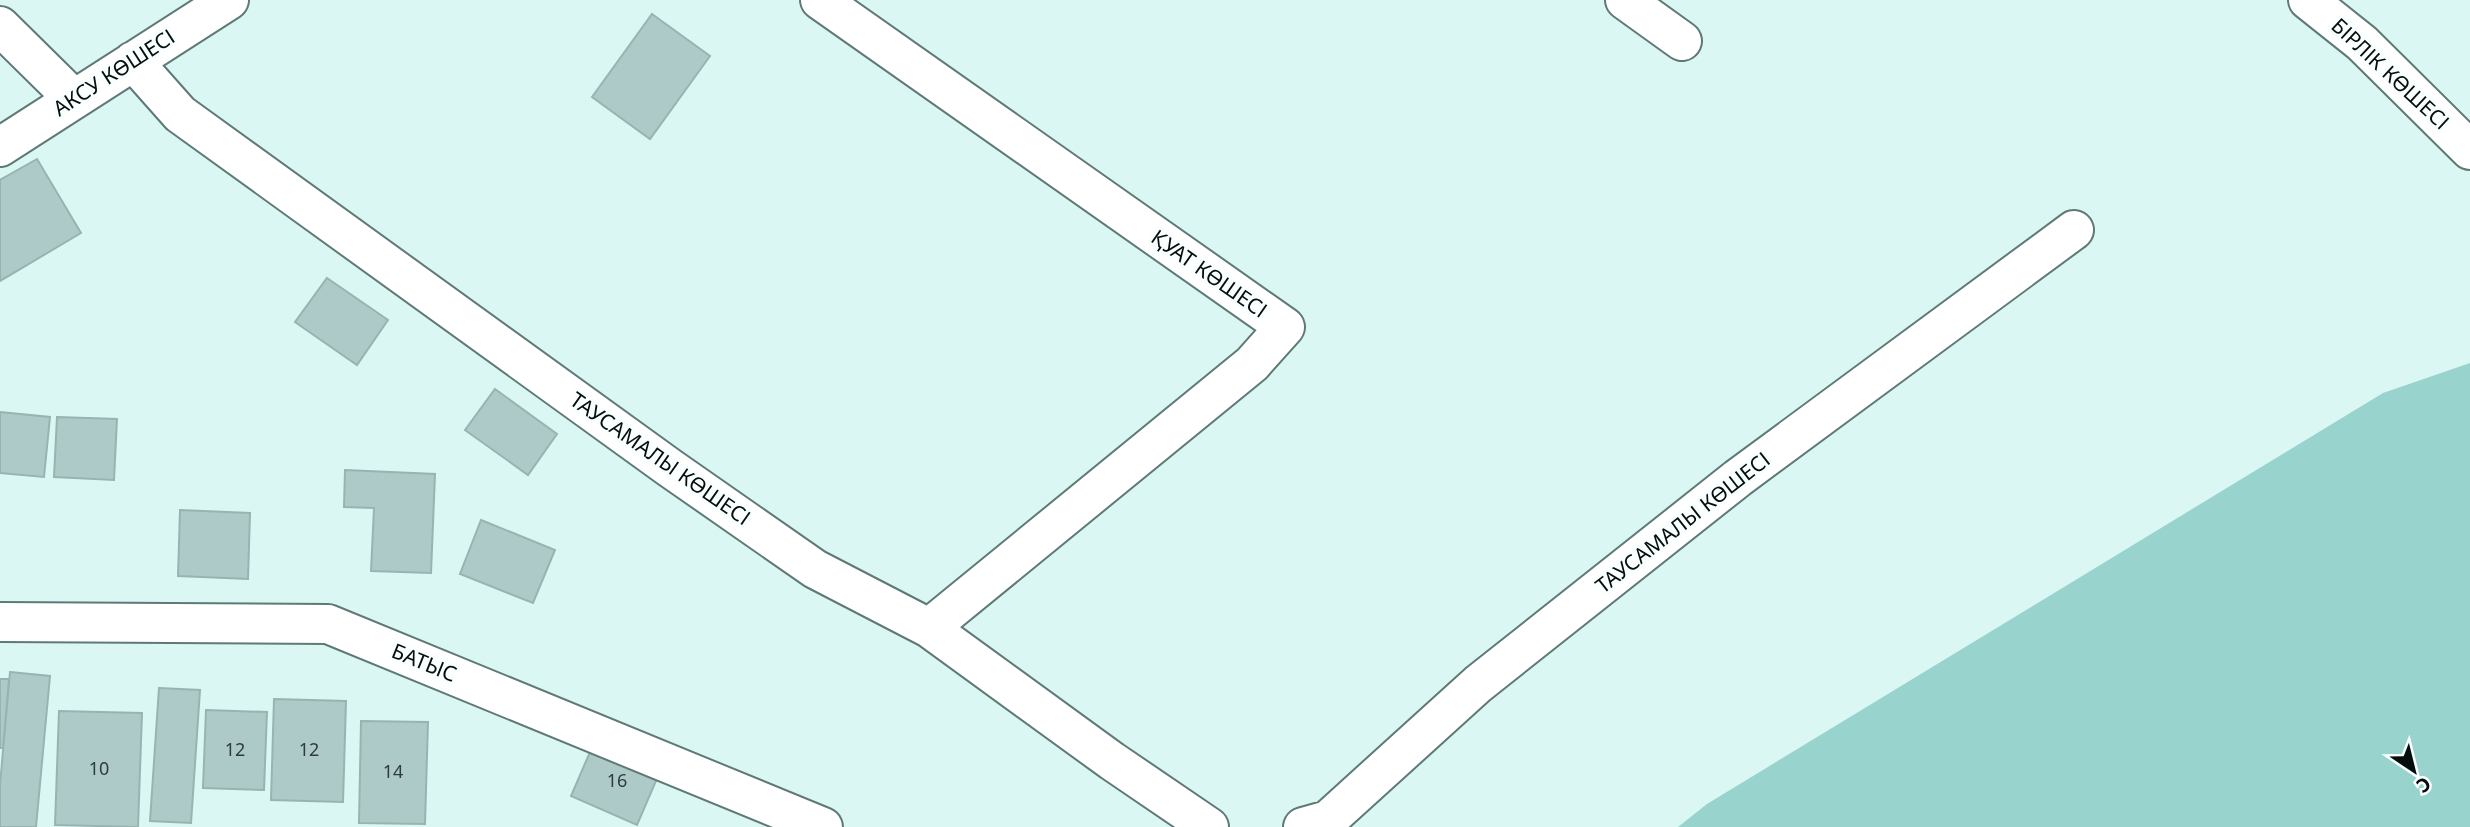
<svg xmlns="http://www.w3.org/2000/svg" width="2470" height="827" viewBox="0 0 2470 827" font-family="'Noto Sans',sans-serif">
  <rect width="100%" height="100%" fill="#daf7f4"/>
  <!-- green -->
  <path fill="#98d3ce" d="M2470 363V827H1678L1707 804 2383 393Z"/>
  <!-- building -->
  <path fill="#aecac8" stroke="#98b4b1" stroke-width="2" d="M652 14 710 56 650 139 592 97Z
    M37 159 81 233 0 281V180Z
    M327 278 388 320 357 365 295 322Z
    M495 389 557 434 528 475 465 430Z
    M0 412 50 417 44 477 0 473Z
    M57 417 117 419 114 480 54 477Z
    M345 470 435 474 431 573 371 571 374 508 344 507Z
    M180 510 250 513 248 579 178 576Z
    M481 520 555 550 533 603 460 574Z
    M10 672 50 676 36 827H0V785Z
    M0 679H9L3 748H0Z
    M159 688 200 690 191 823 150 821Z
    M274 699 346 701 343 802 271 800Z
    M206 710 267 712 264 790 203 788Z
    M59 711 142 713 138 827 55 825Z
    M361 721 428 722 425 824 359 823Z
    M596 738 662 767 637 825 571 796Z"/>
  <g fill="none" stroke-linecap="round" stroke-linejoin="round">
    <!-- minor casing -->
    <g stroke="#5f7977" stroke-width="42">
      <path id="minor" d="M820 0 1285 327 1252 364 929 628
        M1625 0 1682 41
        M2308 0 2362 43 2470 150
        M0 26 74 99
        M133 61 180 114 670 468 815 569 929 628 1112 761 1209 827
        M0 147 229 0
        M0 622 328 624 823 827
        M1303 827 1328 820 1478 684 1738 478 2074 230"/>
    </g>
    <!-- minor -->
    <use href="#minor" stroke="#fff" stroke-width="38"/>
  </g>
  <g text-anchor="middle" stroke-width="7" stroke-linejoin="round" paint-order="stroke">
    <!-- number labels -->
    <g font-size="18" fill="#2f3c3c">
      <text x="235" y="756">12</text>
      <text x="309" y="756">12</text>
      <text x="99" y="775">10</text>
      <text x="393" y="778">14</text>
      <text x="617" y="787">16</text>
    </g>
    <!-- street labels -->
    <g font-size="21" fill="#050d0d" stroke="#f9fffe">
      <text transform="translate(114 73) rotate(-33)" y="7">АКСУ КӨШЕСІ</text>
      <text transform="translate(2390 74) rotate(43)" y="7">БІРЛІК КӨШЕСІ</text>
      <text transform="translate(1209 274) rotate(35)" y="7">ҚУАТ КӨШЕСІ</text>
      <text transform="translate(660 459) rotate(35)" y="7">ТАУСАМАЛЫ КӨШЕСІ</text>
      <text transform="translate(1683 523) rotate(-38)" y="7">ТАУСАМАЛЫ КӨШЕСІ</text>
      <text transform="translate(424 663) rotate(22)" y="7">БАТЫС</text>
    </g>
  </g>
  <!-- north arrow -->
  <g transform="translate(2414 771) rotate(145)" stroke="#f9fffe" stroke-width="5" paint-order="stroke">
  <path d="M0-5L12 26L0 18L-12 26Z" fill="#050d0d"/>
  <text y="-10" font-size="19" font-weight="bold" text-anchor="middle" fill="#050d0d">С</text>
  </g>
</svg>
